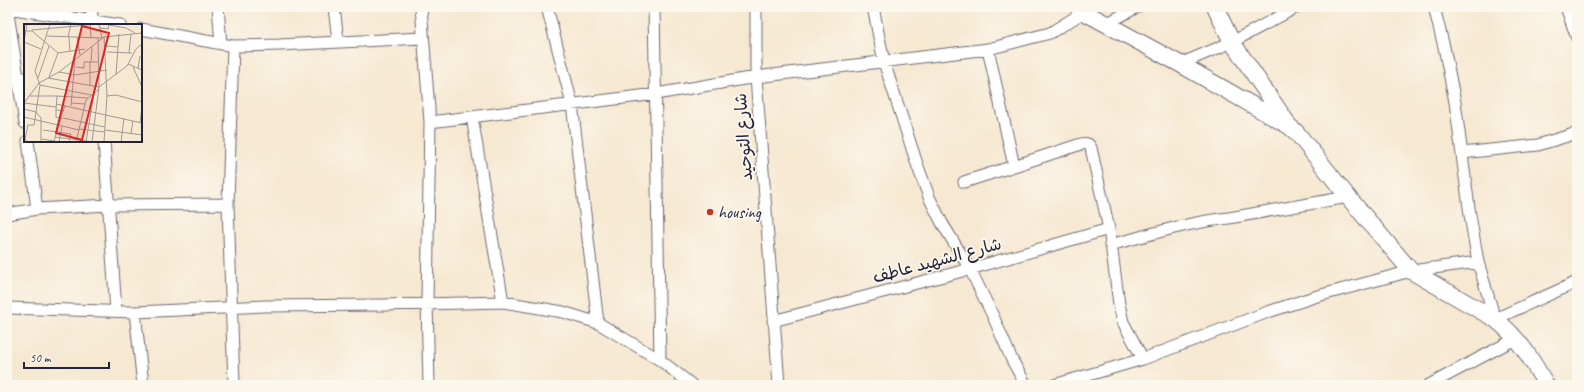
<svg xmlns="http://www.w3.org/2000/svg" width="1584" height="392" viewBox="0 0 1584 392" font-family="Caveat,'Playpen Sans Arabic',sans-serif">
  <rect width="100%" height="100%" fill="#fbf7ec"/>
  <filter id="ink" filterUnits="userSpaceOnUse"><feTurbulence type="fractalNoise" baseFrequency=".025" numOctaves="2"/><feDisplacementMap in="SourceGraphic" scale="8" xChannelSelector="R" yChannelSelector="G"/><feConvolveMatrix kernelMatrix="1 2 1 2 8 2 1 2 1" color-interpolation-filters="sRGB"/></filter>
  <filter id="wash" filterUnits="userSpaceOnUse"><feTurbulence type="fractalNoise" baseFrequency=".012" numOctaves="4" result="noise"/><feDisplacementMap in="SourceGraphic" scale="16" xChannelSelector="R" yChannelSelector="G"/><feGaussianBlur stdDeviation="0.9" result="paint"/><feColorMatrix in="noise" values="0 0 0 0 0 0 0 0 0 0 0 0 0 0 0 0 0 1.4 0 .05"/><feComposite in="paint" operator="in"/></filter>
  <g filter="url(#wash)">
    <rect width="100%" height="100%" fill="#f6e8d1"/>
  </g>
  <g filter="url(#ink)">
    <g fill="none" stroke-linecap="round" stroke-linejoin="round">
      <!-- minor casing -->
      <g stroke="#6c6770" stroke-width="13">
        <path id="minor" d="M7 7 25 123
          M91 7 93 25
          M218 7 221 44
          M334 7 338 41
          M421 7 430 122 427 303 429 385
          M547 7 572 104 598 323
          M654 7 660 360
          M756 7V77L779 385
          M873 7 884 62 917 164 929 197 942 223 970 269 993 316 1012 360 1026 385
          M1434 7 1444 47 1455 102 1470 215 1478 262 1495 319 1577 282
          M1566 7 1577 38
          M7 8 120 25
          M1106 24 1137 7
          M141 29 233 46 279 45 423 38
          M233 46 228 204 234 385
          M988 49 1014 166 1081 144C1086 143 1089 143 1091 148L1109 229 1119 304 1123 322 1143 359
          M1180 64 1232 42 1297 7
          M7 79 24 78
          M472 117 503 302
          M430 122 656 94 756 77 988 49 1050 33 1084 12
          M104 141 116 311
          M1462 153 1538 145 1577 133
          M964 182 1014 166
          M37 209 108 205 228 204
          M7 214 37 209 28 141
          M1110 245C1149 235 1189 222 1229 218L1348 197
          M7 308 135 312 265 306 383 305 503 302 563 312 598 323 660 360 692 385
          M135 312 143 385
          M773 321 970 269 1109 229
          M1054 385 1143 359 1268 312 1314 297 1411 271 1478 262
          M1429 385 1517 338"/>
      </g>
      <!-- secondary casing -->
      <g stroke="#6c6770" stroke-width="18">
        <path id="secondary" d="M1078 7 1084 12 1180 64 1289 126 1297 133 1348 197 1411 271 1495 319C1519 338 1531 358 1546 385
          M1215 7 1232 42 1286 121"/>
      </g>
      <!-- minor -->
      <use href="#minor" stroke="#fff" stroke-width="11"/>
      <!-- secondary -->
      <use href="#secondary" stroke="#fff" stroke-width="16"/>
    </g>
  </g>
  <!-- markers -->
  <circle fill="#c8321e" stroke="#fbf7ec" stroke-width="1.5" cx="710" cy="212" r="4"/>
  <g text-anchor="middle" stroke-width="3.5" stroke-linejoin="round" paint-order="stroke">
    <!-- street labels -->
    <g font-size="17" fill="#22223b" stroke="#fbf7ec">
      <text transform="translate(743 137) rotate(-94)" y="6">شارع التوحيد</text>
      <text transform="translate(937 260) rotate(-15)" y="6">شارع الشهيد عاطف</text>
    </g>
    <!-- poi labels -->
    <g font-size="17" fill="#22223b" stroke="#fbf7ec" text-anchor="start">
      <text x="718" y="218">housing</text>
    </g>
  </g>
  <!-- overview -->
  <g transform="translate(24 24)">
    <rect width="118" height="118" fill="#f6e8d1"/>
    <path fill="none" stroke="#a19995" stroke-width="1" d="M66 0 67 13M85 1 102 4 111 9M76 4 84 5 85 0M8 6 75 0M0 7H8L34 29 61 25M23 12 78 14 75 0M44 13 47 0M45 13 46 28M53 13 56 31M0 17 3 0M0 18 17 25M82 22 94 23M83 28 108 29M105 29 107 10M66 38V62M67 38 68 23M104 40 118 46M52 43 60 44V38H75M109 43 118 63M114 45 116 32M35 48 51 51 83 46M92 51 95 10M25 53 34 29M14 54 25 22M24 54 75 63 103 42 112 25 118 20M16 61 67 71M5 72H33L32 86 40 87M33 72 64 74M83 72 92 71 118 78M0 79 32 83M0 79 15 59 35 48 80 13 118 9M48 79 61 80M32 80 118 99M47 82 51 36M0 85 12 88 17 94V118M32 86V93L38 95M0 93 55 106M39 94 81 103M116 99 118 83M55 105 81 108M19 106 47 110 45 118M81 106 118 111M107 109 109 97M31 113 70 118M18 115 30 117 41 81M3 118 1 115 4 101H10L16 61 11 47 26 0M35 118 38 103M52 118 62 76 75 65M62 118 70 69M68 118 75 63 74 14M80 118 83 72 80 13M97 118 100 94"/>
    <path fill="#d62828" fill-opacity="0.15" stroke="#d62828" stroke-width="2" d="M58 2 85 9 58 116 32 109Z"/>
    <rect width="118" height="118" fill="none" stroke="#22223b" stroke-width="2"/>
  </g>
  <!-- margin -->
  <rect width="1584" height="392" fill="none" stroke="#fbf7ec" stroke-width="24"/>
  <!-- scale -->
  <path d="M24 362v6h85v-6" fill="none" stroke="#22223b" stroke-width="2"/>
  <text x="30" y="362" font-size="12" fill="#22223b" stroke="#fbf7ec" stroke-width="3" paint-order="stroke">50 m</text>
</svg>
